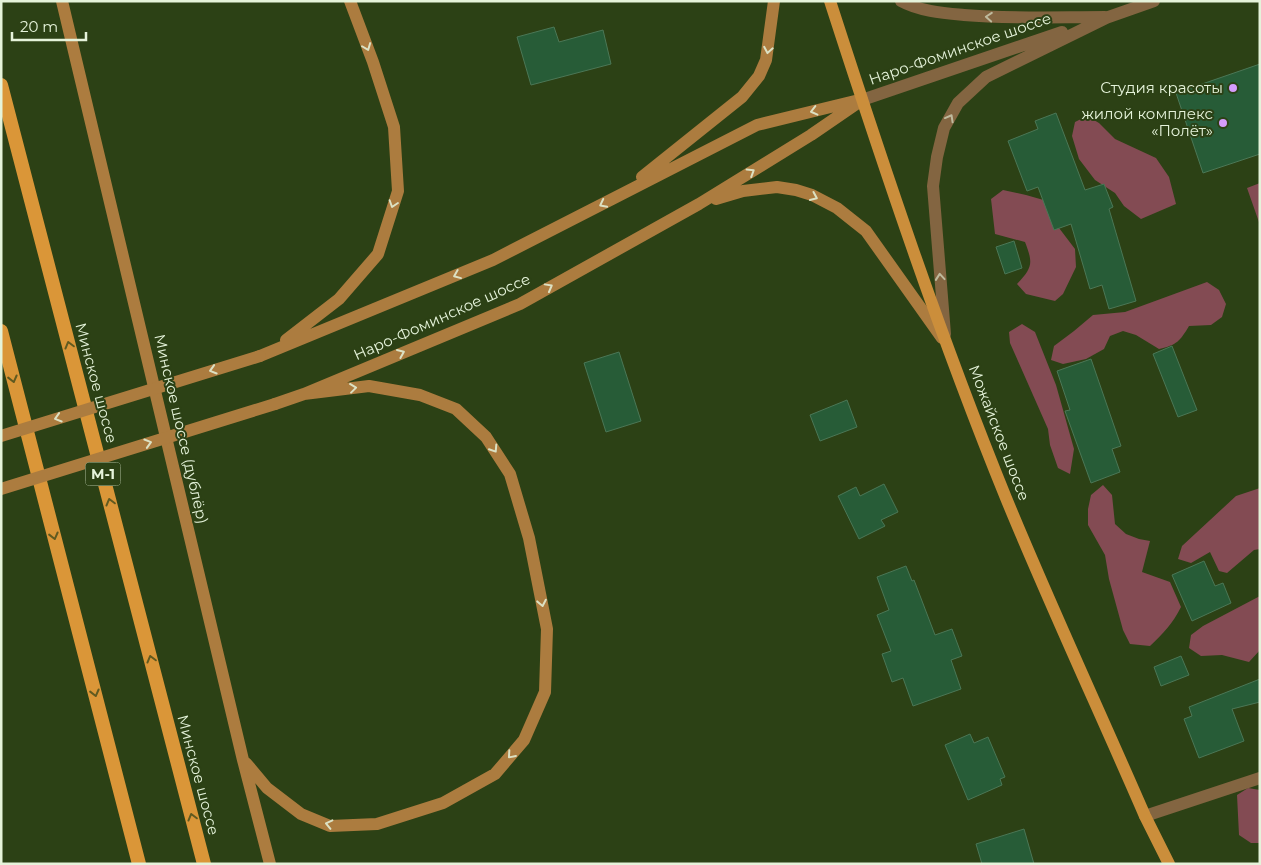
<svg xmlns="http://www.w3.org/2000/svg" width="1261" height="865" viewBox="0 0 1261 865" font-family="Montserrat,sans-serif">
  <rect width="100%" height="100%" fill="#2c4115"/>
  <!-- green -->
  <path fill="#834b53" d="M1087 116 1099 123 1115 139 1156 158 1169 177 1176 204 1141 219 1124 206 1115 193 1095 180 1079 159 1072 136 1075 122Z
    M1260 183V225L1247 188Z
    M1003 190 1026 195 1047 201 1056 224 1075 249 1076 267 1063 294 1055 301 1026 294 1017 284C1033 267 1033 263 1025 242L995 234 991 199Z
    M1207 282 1219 290 1226 304 1222 317 1211 325 1189 326C1180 341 1177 345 1159 349L1136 335 1123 331 1110 336 1104 349 1086 359 1063 364 1051 360 1054 346 1074 331 1093 315 1125 312Z
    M1022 324 1035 332 1056 385 1074 449 1070 474 1058 468 1050 445 1048 429 1010 343 1009 332Z
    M1103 485 1112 495 1115 524 1126 534 1139 539 1150 541 1142 572 1170 582 1181 607C1173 623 1163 634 1150 646L1130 644 1123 630 1109 579 1105 555 1088 525V509L1091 495Z
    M1260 488V549L1254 550 1227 573 1219 571 1210 552 1191 563 1178 559 1182 546 1236 496Z
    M1260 596V650L1249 662 1222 655 1201 656 1189 648 1191 635 1203 626Z
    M1248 788 1260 790V843H1251L1239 835 1237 795Z"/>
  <!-- building -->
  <path fill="#275c37" stroke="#4b7756" d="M554 27 559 42 603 30 611 64 531 85 517 37Z
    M1260 64V154L1203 173 1176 93Z
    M1056 113 1085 190 1104 184 1113 207 1109 209 1136 301 1109 309 1102 285 1090 289 1071 224 1054 230 1038 187 1027 191 1008 141 1038 129 1035 121Z
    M1014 241 1022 268 1005 274 996 247Z
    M1172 346 1197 410 1178 417 1153 354Z
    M619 352 641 421 606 432 584 363Z
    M1091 359 1121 446 1112 449 1120 472 1091 483 1065 411 1070 410 1057 371Z
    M847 400 857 427 820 441 810 415Z
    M884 484 898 512 881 520 885 526 859 539 838 496 856 487 860 496Z
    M1204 561 1215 586 1223 583 1231 603 1192 621 1172 575Z
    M906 566 912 581 914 580 935 635 952 629 962 656 951 660 961 689 913 706 903 678 892 682 882 654 891 651 877 615 889 610 877 577Z
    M1181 656 1189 675 1161 686 1154 667Z
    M1260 679V702L1232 709 1244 741 1199 758 1184 719 1192 716 1189 707Z
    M970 734 974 743 988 737 1005 777 1000 779 1002 785 968 800 945 745Z
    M1024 829 1034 864H982L976 844Z"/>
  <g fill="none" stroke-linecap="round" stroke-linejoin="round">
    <!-- minor -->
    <path stroke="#836541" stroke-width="12" d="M1145 816 1260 778"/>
    <!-- tertiary -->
    <path stroke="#836541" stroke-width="12" d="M901 1C919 11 943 13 964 15 1011 19 1058 17 1105 17
      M1100 20 1154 1
      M862 100 1062 32
      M945 334 933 186 937 157 944 128 958 103 986 77 1108 17"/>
    <!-- secondary -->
    <path stroke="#ac7c3f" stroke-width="12" d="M62 1 243 760 270 864
      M642 177 742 97 759 76 766 60 774 1
      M716 199 743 191 777 187 796 190 812 195 837 208 866 231 942 338
      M286 340 339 299 378 254 398 191 394 127 373 62 350 1
      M260 356 493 260 757 125 855 101
      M275 404 304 394 520 304 699 204 811 135 862 100
      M246 763 267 788 301 814 330 826 377 824 443 803 495 774 524 740 545 692 547 629 529 538 510 474 486 437 456 409 420 395 369 386 304 394"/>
    <!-- primary -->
    <path stroke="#cb8e3b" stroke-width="12" d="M830 1C884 168 940 336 1006 498 1050 605 1099 710 1145 816L1169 864"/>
    <!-- trunk -->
    <path stroke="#da9638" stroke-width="14" d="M1 85 204 864
      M1 331 139 864"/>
    <!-- secondary-bridge -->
    <path stroke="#ac7c3f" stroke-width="12" d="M1 436 260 356
      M1 489 275 404"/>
  </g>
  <!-- one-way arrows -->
  <defs><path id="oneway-chevron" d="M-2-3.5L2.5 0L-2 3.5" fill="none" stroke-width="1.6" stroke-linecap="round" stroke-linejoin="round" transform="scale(1.25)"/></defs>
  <g stroke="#beba9d">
    <use href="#oneway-chevron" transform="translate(989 17) rotate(-176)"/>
    <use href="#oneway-chevron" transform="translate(950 118) rotate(-61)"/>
    <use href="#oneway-chevron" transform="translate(940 277) rotate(-95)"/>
  </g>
  <g stroke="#dce1c3">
    <use href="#oneway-chevron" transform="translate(367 47) rotate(69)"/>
    <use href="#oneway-chevron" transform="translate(768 50) rotate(100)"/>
    <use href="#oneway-chevron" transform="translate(814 111) rotate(166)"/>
    <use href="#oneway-chevron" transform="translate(751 172) rotate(-32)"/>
    <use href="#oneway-chevron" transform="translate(814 197) rotate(24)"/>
    <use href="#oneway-chevron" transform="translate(393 204) rotate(108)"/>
    <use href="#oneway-chevron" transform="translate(603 204) rotate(153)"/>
    <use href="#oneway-chevron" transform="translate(457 275) rotate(158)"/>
    <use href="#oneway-chevron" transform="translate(549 287) rotate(-29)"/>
    <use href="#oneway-chevron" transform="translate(401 353) rotate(-23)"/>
    <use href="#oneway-chevron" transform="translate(213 370) rotate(163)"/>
    <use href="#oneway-chevron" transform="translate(353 388) rotate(-7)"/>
    <use href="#oneway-chevron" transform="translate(58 418) rotate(163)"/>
    <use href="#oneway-chevron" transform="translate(148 443) rotate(-17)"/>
    <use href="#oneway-chevron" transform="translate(494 449) rotate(57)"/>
    <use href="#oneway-chevron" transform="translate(542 603) rotate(79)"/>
    <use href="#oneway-chevron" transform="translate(511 755) rotate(131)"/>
    <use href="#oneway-chevron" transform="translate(329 824) rotate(-167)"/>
  </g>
  <g stroke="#605a20">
    <use href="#oneway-chevron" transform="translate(69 345) rotate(-105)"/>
    <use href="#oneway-chevron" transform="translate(13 379) rotate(76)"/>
    <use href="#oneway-chevron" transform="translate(110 502) rotate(-105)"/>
    <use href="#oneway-chevron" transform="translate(54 536) rotate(76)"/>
    <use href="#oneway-chevron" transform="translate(151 659) rotate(-105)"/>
    <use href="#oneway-chevron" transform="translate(95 693) rotate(76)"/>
    <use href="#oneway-chevron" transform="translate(192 817) rotate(-105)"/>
  </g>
  <!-- markers -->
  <g fill="#d59cfb" stroke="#2c4115" stroke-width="2">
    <circle cx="1233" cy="88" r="5"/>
    <circle cx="1223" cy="123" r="5"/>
  </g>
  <g text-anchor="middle" stroke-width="4" stroke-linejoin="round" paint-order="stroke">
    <!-- shield labels -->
    <rect fill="#2c4115" stroke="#aebe9f" stroke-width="1" x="85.5" y="462.5" width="35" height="23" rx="4"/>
    <g font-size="14" font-weight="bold" fill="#e5f3da">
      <text x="103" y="479">М-1</text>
    </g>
    <!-- street labels -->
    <g font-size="15" fill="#e5f3da" stroke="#2c4115">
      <text transform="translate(960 49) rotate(-19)" y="5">Наро-Фоминское шоссе</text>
      <text transform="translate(442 317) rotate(-24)" y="5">Наро-Фоминское шоссе</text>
      <text transform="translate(96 383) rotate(75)" y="5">Минское шоссе</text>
      <text transform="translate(181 429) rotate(77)" y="5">Минское шоссе (дублёр)</text>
      <text transform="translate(999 433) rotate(69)" y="5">Можайское шоссе</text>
      <text transform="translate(198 775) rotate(75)" y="5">Минское шоссе</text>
    </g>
    <!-- poi labels -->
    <g font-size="15" fill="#e5f3da" stroke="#2c4115" text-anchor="end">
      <text x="1223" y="93">Студия красоты</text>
      <text x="1213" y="119">жилой комплекс<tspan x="1213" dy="17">«Полёт»</tspan></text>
    </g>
  </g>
  <!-- border -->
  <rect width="1261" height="865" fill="none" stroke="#e5f3da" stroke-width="5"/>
  <!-- scale -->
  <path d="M12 32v8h74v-8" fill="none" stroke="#e5f3da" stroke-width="2.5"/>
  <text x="20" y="32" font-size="15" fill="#e5f3da" stroke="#2c4115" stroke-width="4" paint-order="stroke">20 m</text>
</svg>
